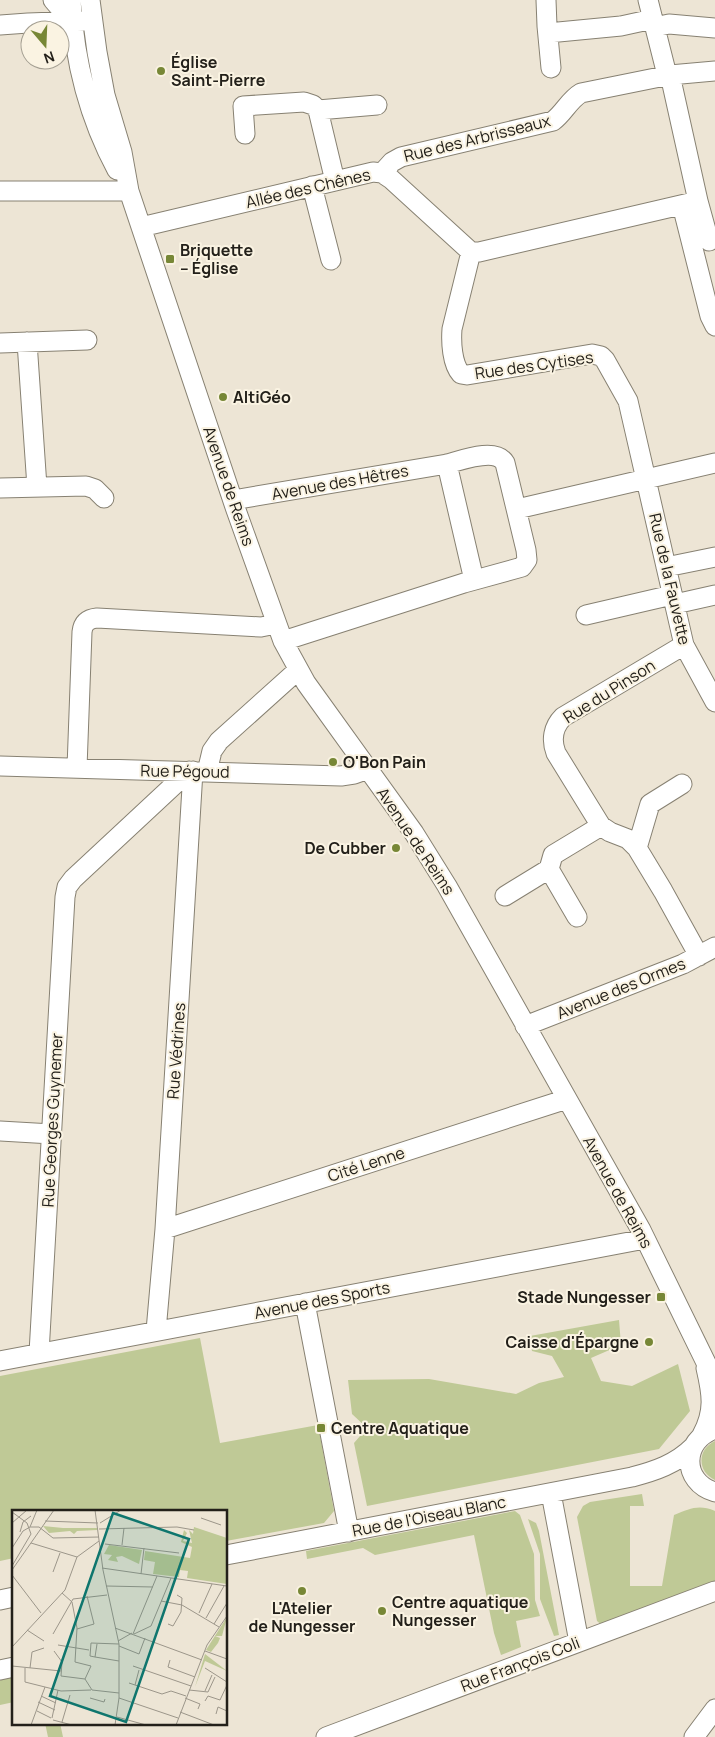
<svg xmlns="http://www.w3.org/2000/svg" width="715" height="1737" viewBox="0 0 715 1737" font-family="Manrope,sans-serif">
  <rect width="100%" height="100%" fill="#ede5d5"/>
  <!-- green -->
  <path fill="#bfc996" d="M619 1320 621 1345 591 1358 601 1381 632 1386 678 1364 690 1411 659 1449 367 1506 354 1443 367 1428 352 1414 348 1380 429 1379 516 1394 539 1383 564 1377 552 1356 532 1351 530 1336Z
    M200 1338 220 1443 318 1425 334 1511 324 1523 226 1541V1511H14V1558L0 1561V1376Z
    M715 1441V1480C697 1472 697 1449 715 1441Z
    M642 1494 644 1506H630V1586H662L674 1515C690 1509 698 1504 715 1511V1584L603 1626 597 1621 577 1517 583 1506 590 1502Z
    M515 1511 520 1515 534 1554 535 1600 540 1616 516 1621 521 1647 501 1655 494 1633 474 1535 375 1555 363 1548 307 1559 306 1551Z
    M528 1519 536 1523 539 1531 559 1635 554 1636 540 1599V1554Z
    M14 1671V1702L0 1705V1674Z
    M45 1723H60L63 1737H48Z"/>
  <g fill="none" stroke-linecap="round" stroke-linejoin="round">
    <!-- minor casing -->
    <g stroke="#878172" stroke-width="21">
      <path id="minor" d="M53 0 72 22
        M71 0C74 58 89 118 117 170
        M90 0 97 52 105 95 122 152 129 191 236 510 283 641 306 683 414 833 447 886 641 1230 715 1381
        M546 0 547 26 551 68
        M648 0 667 75
        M0 25 28 23 84 21
        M655 27 669 24 715 28
        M548 33 621 26 653 19
        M670 75 698 201
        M318 110 335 181
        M245 134 243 106 304 102 313 105 318 110 377 105
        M382 173 392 162 401 157 553 121C564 113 569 100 581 93L670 75 715 71
        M312 186 331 260
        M0 191H129
        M682 205 710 316 715 326
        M141 227 373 172 382 173 391 179 471 252H479L698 201 709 241
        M471 252 452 329C451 342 452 364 461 374L467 375 592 354 601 356 605 360 628 401 684 645 715 702
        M27 342 37 487
        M0 343 87 340
        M0 488 86 486 95 489 104 498
        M233 500 447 464
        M517 509 715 463
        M666 567 715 557
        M675 604 715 595
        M586 615 672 595
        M283 641 464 583 522 567 527 560 526 550 505 463C496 447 462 460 447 464L474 580
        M684 645 563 717C553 727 551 740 556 753L601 826 610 832 628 839 637 848 663 891 699 956
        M0 766 341 776 354 774 368 769
        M77 768 82 632C83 623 88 619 97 618L261 627 276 624
        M207 772 212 751 219 741 298 670
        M637 848 650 804 682 784
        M549 869 577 917
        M505 896 549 869 553 855 601 826
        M525 1026 683 964 715 947
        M0 1131 52 1134
        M165 1229 567 1099
        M305 1303 349 1532
        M156 1331 165 1229 193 771
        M39 1353 65 897 67 887 73 879 189 771
        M0 1361 645 1239
        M715 1429C682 1440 681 1482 715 1492
        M702 1435C715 1411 712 1394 706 1368
        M551 1493 579 1642
        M226 1555 632 1477C655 1471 676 1464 693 1447
        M0 1600 14 1597
        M0 1670 14 1667
        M326 1737 715 1591
        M694 1737 715 1709"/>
    </g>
    <!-- minor -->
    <use href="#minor" stroke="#fff" stroke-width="19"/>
  </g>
  <!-- markers -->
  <g fill="#778736" stroke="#faf3e2" stroke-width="2">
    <circle cx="161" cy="71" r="5"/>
    <rect x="165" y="254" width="10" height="10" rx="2.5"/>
    <circle cx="223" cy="397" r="5"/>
    <circle cx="333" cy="762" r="5"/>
    <circle cx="396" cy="848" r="5"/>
    <rect x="656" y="1292" width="10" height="10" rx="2.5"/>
    <circle cx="649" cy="1342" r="5"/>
    <rect x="316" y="1423" width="10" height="10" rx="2.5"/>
    <circle cx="302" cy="1591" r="5"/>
    <circle cx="382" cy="1611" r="5"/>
  </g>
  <g text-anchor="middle" stroke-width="4" stroke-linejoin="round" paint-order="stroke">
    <!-- poi labels -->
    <g font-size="16" font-weight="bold" fill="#23201a" stroke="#faf3e2" text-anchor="start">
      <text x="171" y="68">Église<tspan x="171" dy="18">Saint-Pierre</tspan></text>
      <text x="180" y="256">Briquette<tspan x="180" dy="18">– Église</tspan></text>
      <text x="233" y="403">AltiGéo</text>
      <text x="343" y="768">O'Bon Pain</text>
      <text x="386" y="854" text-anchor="end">De Cubber</text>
      <text x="651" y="1303" text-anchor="end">Stade Nungesser</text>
      <text x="639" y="1348" text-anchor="end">Caisse d'Épargne</text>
      <text x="331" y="1434">Centre Aquatique</text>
      <text x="392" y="1608">Centre aquatique<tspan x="392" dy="18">Nungesser</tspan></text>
      <text x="302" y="1614" text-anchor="middle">L'Atelier<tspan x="302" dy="18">de Nungesser</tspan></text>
    </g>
    <!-- street labels -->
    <g font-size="16" fill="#23201a" stroke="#faf3e2">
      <text transform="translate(477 138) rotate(-14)" y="6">Rue des Arbrisseaux</text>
      <text transform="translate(308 188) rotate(-13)" y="6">Allée des Chênes</text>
      <text transform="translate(534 365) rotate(-8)" y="6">Rue des Cytises</text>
      <text transform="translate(340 482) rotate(-10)" y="6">Avenue des Hêtres</text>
      <text transform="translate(229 486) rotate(71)" y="6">Avenue de Reims</text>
      <text transform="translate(670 579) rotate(77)" y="6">Rue de la Fauvette</text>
      <text transform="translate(609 691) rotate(-32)" y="6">Rue du Pinson</text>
      <text transform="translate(185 771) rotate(1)" y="6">Rue Pégoud</text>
      <text transform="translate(416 841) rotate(56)" y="6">Avenue de Reims</text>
      <text transform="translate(621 988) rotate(-22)" y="6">Avenue des Ormes</text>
      <text transform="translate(176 1051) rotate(-86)" y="6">Rue Védrines</text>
      <text transform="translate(52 1120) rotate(-87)" y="6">Rue Georges Guynemer</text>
      <text transform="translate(366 1164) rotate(-18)" y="6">Cité Lenne</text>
      <text transform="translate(618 1192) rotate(61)" y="6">Avenue de Reims</text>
      <text transform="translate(322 1300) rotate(-11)" y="6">Avenue des Sports</text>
      <text transform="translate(429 1516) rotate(-11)" y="6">Rue de l'Oiseau Blanc</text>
      <text transform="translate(520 1664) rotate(-21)" y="6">Rue François Coli</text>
    </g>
  </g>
  <!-- overview -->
  <g transform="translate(12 1510)">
    <rect width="215" height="215" fill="#ede5d5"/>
    <path d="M31 16 51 18H85V20L65 21 62 24 58 21 37 23ZM182 17 215 28V74L175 68 176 61 168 60 167 67 141 64 143 52 132 50 133 41 178 48 180 37 169 32 172 20 175 23 171 31 180 33 177 20 181 24ZM97 35 130 40 127 54 110 46 104 47 106 52 96 50 100 45 92 44ZM215 107 210 126H203L208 128 206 133 199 142 194 140ZM193 144 215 161 193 151 183 177Z" fill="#bfc996"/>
    <path fill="none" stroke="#9c968a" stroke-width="1" d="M83 0 91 60 107 134V188L103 215M0 2 15 13 19 24 0 56M189 8 209 15M33 11 86 13M0 13 15 0M88 13 109 0M18 17H27L41 28 87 27M87 19 165 17 182 20M8 22 11 12 19 6M19 33 65 47M93 34 167 43M110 35 112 18M0 38 11 21 18 17 25 0M65 47 87 31M90 58 215 76M0 60 42 0M41 62 48 43M129 64 132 38M0 65 29 103M94 76 141 77M50 83 60 92 65 118 63 152 79 156 73 169M149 91 170 95 207 117M187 103 200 74M194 108 212 76M156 114 161 116 169 102 170 88 165 85M202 114 215 93M103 118 190 150M65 119 82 114 75 86M15 120 32 131M41 124 61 89 95 85M121 124 145 66M122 124 139 116 159 68M106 131 120 123M85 134 83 147 78 146 79 133 107 134M46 135 77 140M107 136 127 144 133 128M0 137 53 80 65 47M42 141 50 152 49 166M193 141 215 149M83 147 107 151M158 150 156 157 183 167M0 156 49 161M121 156 179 176M13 158V172L49 181 79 180M18 158 20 142 32 138M193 158 215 172M49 166 73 169M73 169 80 180 107 183M117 173 150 184 159 181 174 186M123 175 127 160M177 180 196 182M193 181 200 165M196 182 203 167M29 186 44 193M78 188 92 192 93 189M107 188 166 208M173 188 188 194 186 199M193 191 196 186 208 190 215 175M26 192 43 200M25 201 39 208M168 202 202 215M204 204 206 197 215 201M105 207 134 215M40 208 46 180M41 210 60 215M50 212 58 185M19 215 33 177M164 215 195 135 215 106"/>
    <path fill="#0f766e" fill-opacity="0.15" stroke="#0f766e" stroke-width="2.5" d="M101 3 177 29 114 212 38 186Z"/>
    <rect width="215" height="215" fill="none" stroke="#23201a" stroke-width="2.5"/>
  </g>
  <!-- north arrow -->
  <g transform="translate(45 45) rotate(161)"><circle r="24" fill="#faf3e2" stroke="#a49f92"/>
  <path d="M0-4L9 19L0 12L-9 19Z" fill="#778736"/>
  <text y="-8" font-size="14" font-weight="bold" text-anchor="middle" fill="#23201a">N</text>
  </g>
</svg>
